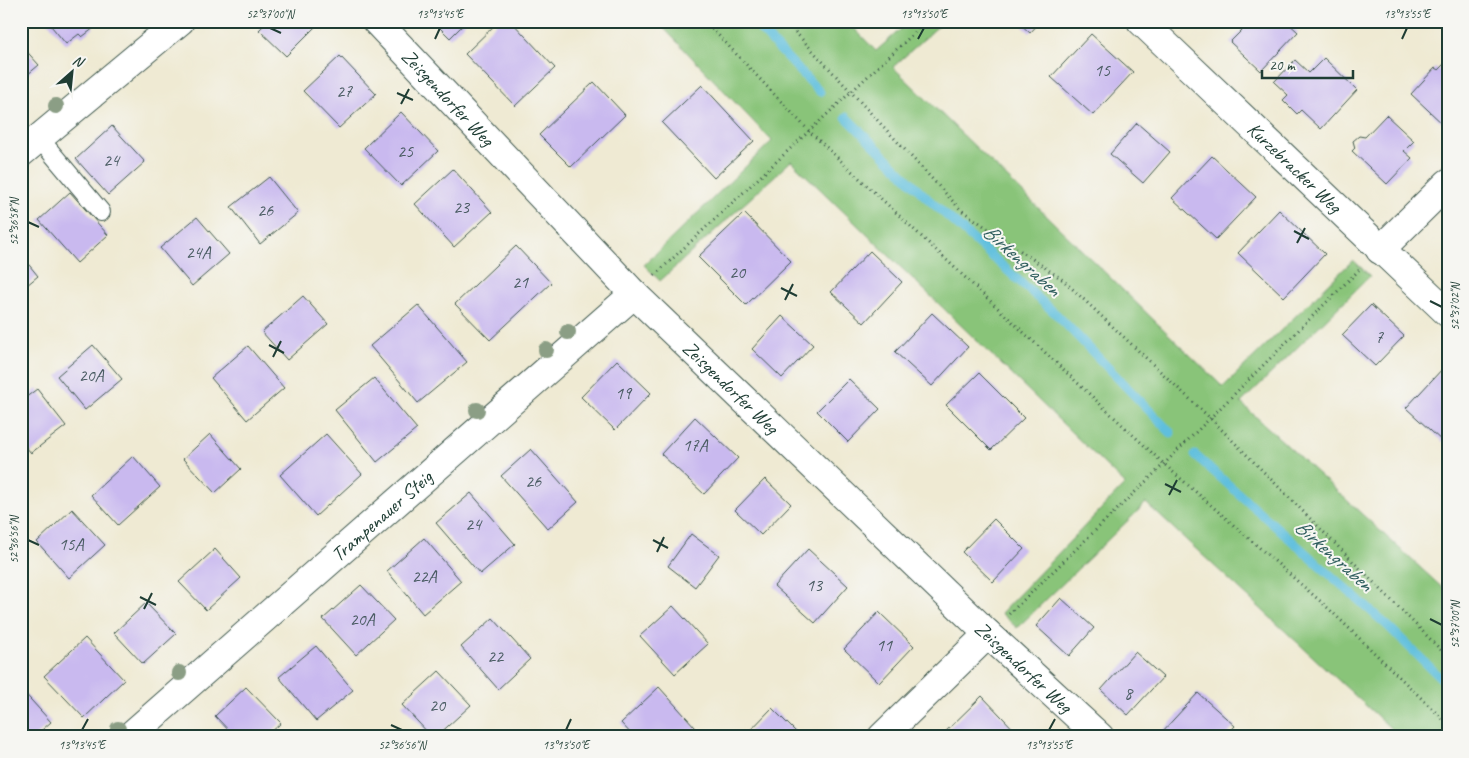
<svg xmlns="http://www.w3.org/2000/svg" width="1469" height="758" viewBox="0 0 1469 758" font-family="Caveat,sans-serif">
  <rect width="100%" height="100%" fill="#f6f6f2"/>
  <filter id="ink" filterUnits="userSpaceOnUse"><feTurbulence type="fractalNoise" baseFrequency=".02" numOctaves="2"/><feDisplacementMap in="SourceGraphic" scale="10" xChannelSelector="R" yChannelSelector="G"/><feConvolveMatrix kernelMatrix="1 2 1 2 8 2 1 2 1" color-interpolation-filters="sRGB"/></filter>
  <filter id="wash" filterUnits="userSpaceOnUse"><feTurbulence type="fractalNoise" baseFrequency=".0096" numOctaves="4" result="noise"/><feDisplacementMap in="SourceGraphic" scale="20" xChannelSelector="R" yChannelSelector="G"/><feGaussianBlur stdDeviation="1.12" result="paint"/><feColorMatrix in="noise" values="0 0 0 0 0 0 0 0 0 0 0 0 0 0 0 0 0 1.4 0 .05"/><feComposite in="paint" operator="in"/></filter>
  <g filter="url(#wash)">
    <rect width="100%" height="100%" fill="#efead3"/>
    <!-- green -->
    <path fill="#89c479" stroke="#548056" d="M657 21H847L876 51 910 21H944L893 67 1223 387 1353 260 1370 276 1241 403 1448 593V737H1400L1146 503 1017 628 1001 613 1125 484 791 161 660 281 644 265 772 141Z"/>
    <g fill="none" stroke-linecap="round" stroke-linejoin="round">
      <!-- stream -->
      <path stroke="#5fbfdd" stroke-width="9" d="M752 21 820 92
        M846 117 927 198 1056 314 1171 433
        M1195 455 1389 627 1448 685"/>
    </g>
    <g id="blocks">
      <!-- building -->
      <path fill="#c9b9ef" d="M47 21H95L91 25 94 28 82 37 79 34 66 44Z
        M268 21H311L316 26 286 56 259 30Z
        M433 21H467L450 38Z
        M499 21H511L555 68 515 106 465 54Z
        M1017 21H1041L1030 33Z
        M1244 21H1286L1298 32 1261 71 1230 42 1243 29 1239 26Z
        M1091 34 1133 72 1093 115 1051 77Z
        M21 45 39 65 21 80Z
        M340 56 376 94 339 128 303 91Z
        M1324 58 1357 90 1321 129 1301 110 1297 114 1283 100 1288 95 1274 82 1295 60 1309 73Z
        M1447 61 1448 124 1445 126 1411 94 1435 68 1438 70Z
        M594 82 625 115 571 167 539 135Z
        M702 85 754 141 714 178 662 123Z
        M401 112 438 151 401 186 364 148Z
        M1386 115 1414 141 1404 151 1412 158 1387 184 1352 151 1355 148 1353 141 1359 136 1365 137Z
        M1137 123 1170 152 1143 183 1110 154Z
        M112 126 145 162 108 195 76 159Z
        M1212 156 1256 197 1216 239 1172 198Z
        M453 169 492 212 454 247 415 204Z
        M269 177 298 213 260 244 231 207Z
        M70 192 108 235 77 263 39 220Z
        M1279 210 1325 254 1284 297 1238 253Z
        M744 213 791 261 746 305 698 257Z
        M197 217 229 254 192 286 160 248Z
        M516 246 551 283 490 340 455 304Z
        M870 251 902 282 864 323 831 292Z
        M21 255 38 276 21 290Z
        M303 296 328 324 287 360 262 332Z
        M418 305 467 362 418 403 370 346Z
        M1371 305 1404 336 1375 366 1342 335Z
        M932 313 968 347 932 386 895 352Z
        M782 316 813 345 782 378 752 349Z
        M93 345 122 379 85 410 57 376Z
        M248 346 284 388 247 420 211 378Z
        M617 360 651 393 615 430 581 397Z
        M1444 367 1448 371V437L1443 442 1406 408Z
        M979 373 1024 418 991 450 946 405Z
        M374 378 417 429 377 462 335 410Z
        M849 379 880 409 848 442 817 411Z
        M37 389 66 426 31 453 21 441V401Z
        M695 417 738 458 704 494 661 454Z
        M210 434 241 469 215 493 183 459Z
        M326 434 362 474 316 516 280 475Z
        M531 449 578 502 548 529 501 476Z
        M133 456 160 487 118 525 91 495Z
        M765 479 791 504 761 535 735 510Z
        M471 493 515 544 480 574 436 523Z
        M72 509 105 545 69 578 37 542Z
        M994 519 1024 549 993 582 962 552Z
        M691 534 719 555 695 587 668 566Z
        M424 538 461 581 423 614 387 571Z
        M215 549 241 578 206 610 179 582Z
        M808 549 848 586 815 623 774 586Z
        M361 585 394 620 356 655 323 619Z
        M1061 598 1094 628 1069 656 1036 626Z
        M146 603 176 634 143 664 114 633Z
        M673 606 708 644 675 674 640 636Z
        M879 612 914 646 879 683 844 649Z
        M493 618 530 659 498 689 461 647Z
        M85 638 124 680 84 718 44 676Z
        M316 646 353 690 316 721 279 677Z
        M1135 652 1163 677 1128 715 1101 690Z
        M439 671 471 705 436 737H432L402 705Z
        M246 687 281 723 266 737H235L215 716Z
        M659 687 704 737H634L621 723Z
        M21 689 51 722 34 737H21Z
        M1198 693 1235 726 1225 737H1166L1161 733Z
        M982 696 1021 737H940Z
        M772 708 801 737H744Z"/>
    </g>
  </g>
  <g filter="url(#ink)">
    <use href="#blocks" fill-opacity="0" stroke="#3e574c" stroke-width="1"/>
    <g fill="none" stroke-linecap="round" stroke-linejoin="round">
      <!-- lane casing -->
      <g stroke="#3e574c" stroke-width="20">
        <path id="lane" d="M39 138 101 212"/>
      </g>
      <!-- street casing -->
      <g stroke="#3e574c" stroke-width="30">
        <g id="street">
          <path id="s1" d="M376 21 634 294 988 634 1100 737"/>
          <path id="s2" d="M1141 21 1448 313"/>
          <path d="M21 153 180 21"/>
          <path d="M1380 250 1448 183"/>
          <path id="s3" d="M129 737 634 294"/>
          <path d="M882 737 988 634"/>
        </g>
      </g>
      <!-- path -->
      <path stroke="#3e574c" stroke-width="3" stroke-dasharray="1 4" stroke-linecap="butt" d="M705 21 809 131 1164 464 1328 608 1448 724
        M785 21 961 210 1063 280 1210 418 1448 657
        M655 275 927 21
        M1009 614 1164 464 1359 270"/>
      <!-- lane -->
      <use href="#lane" stroke="#fff" stroke-width="18"/>
      <!-- street -->
      <use href="#street" stroke="#fff" stroke-width="28"/>
    </g>
    <!-- trees -->
    <g fill="#8b9e85">
      <circle cx="56" cy="106" r="8"/>
      <circle cx="568" cy="332" r="8"/>
      <circle cx="546" cy="350" r="8"/>
      <circle cx="477" cy="410" r="8"/>
      <circle cx="179" cy="673" r="8"/>
      <circle cx="118" cy="729" r="8"/>
    </g>
  </g>
  <!-- ticks -->
  <path fill="none" stroke="#1f3d34" stroke-width="2" d="M270 28 281 33M435 39 440 28M918 39 924 28M1402 39 1407 28M397 93 413 100M401 104 409 89M28 222 39 227M1294 231 1309 239M1297 243 1305 228M781 288 797 296M785 300 793 284M1430 301 1442 307M269 345 284 353M273 357 281 341M1165 484 1181 492M1169 495 1177 480M28 540 39 545M653 540 668 548M657 552 664 537M140 597 156 605M144 609 152 593M1430 619 1442 625M391 725 402 730M82 730 88 719M566 730 571 719M1049 730 1055 719"/>
  <g text-anchor="middle" stroke-width="4" stroke-linejoin="round" paint-order="stroke">
    <!-- number labels -->
    <g font-size="18" fill="#4a5c63">
      <text x="1102" y="76">15</text>
      <text x="344" y="97">27</text>
      <text x="405" y="157">25</text>
      <text x="111" y="166">24</text>
      <text x="461" y="213">23</text>
      <text x="265" y="216">26</text>
      <text x="198" y="258">24A</text>
      <text x="737" y="278">20</text>
      <text x="520" y="288">21</text>
      <text x="1379" y="343">7</text>
      <text x="91" y="381">20A</text>
      <text x="623" y="399">19</text>
      <text x="695" y="451">17A</text>
      <text x="533" y="487">26</text>
      <text x="473" y="530">24</text>
      <text x="71" y="550">15A</text>
      <text x="424" y="582">22A</text>
      <text x="814" y="591">13</text>
      <text x="362" y="625">20A</text>
      <text x="884" y="651">11</text>
      <text x="495" y="662">22</text>
      <text x="1128" y="699">8</text>
      <text x="437" y="711">20</text>
    </g>
    <!-- street labels -->
    <g font-size="20" fill="#1f3d34" stroke="#f6f6f2">
      <text dy="7" stroke="none"><textPath href="#s1" startOffset="105">Zeisgendorfer Weg</textPath></text>
      <text dy="7" stroke="none"><textPath href="#s2" startOffset="212">Kurzebracker Weg</textPath></text>
      <text dy="7" stroke="none"><textPath href="#s1" startOffset="510">Zeisgendorfer Weg</textPath></text>
      <text dy="7" stroke="none"><textPath href="#s3" startOffset="336">Trampenauer Steig</textPath></text>
      <text dy="7" stroke="none"><textPath href="#s1" startOffset="915">Zeisgendorfer Weg</textPath></text>
    </g>
    <!-- water labels -->
    <g font-size="21" font-style="italic" fill="#2f5e5e" stroke="#f6f6f2">
      <text transform="translate(1022 260) rotate(42)" y="7">Birkengraben</text>
      <text transform="translate(1334 555) rotate(42)" y="7">Birkengraben</text>
    </g>
  </g>
  <!-- margin -->
  <rect width="1469" height="758" fill="none" stroke="#f6f6f2" stroke-width="55"/>
  <!-- north arrow -->
  <g transform="translate(72 72) rotate(27)" stroke="#f6f6f2" stroke-width="4" paint-order="stroke">
  <path d="M0-4L9 19L0 12L-9 19Z" fill="#1f3d34"/>
  <text y="-8" font-size="14" font-weight="bold" text-anchor="middle" fill="#1f3d34">N</text>
  </g>
  <!-- scale -->
  <path d="M1262 70v8h91v-8" fill="none" stroke="#1f3d34" stroke-width="2.5"/>
  <text x="1269" y="70" font-size="15" fill="#1f3d34" stroke="#f6f6f2" stroke-width="4" paint-order="stroke">20 m</text>
  <rect x="28" y="28" width="1414" height="702" fill="none" stroke="#1f3d34" stroke-width="2"/>
  <g font-size="12" text-anchor="middle" fill="#1f3d34">
    <text x="270" y="18">52°37'00"N</text>
    <text x="440" y="18">13°13'45"E</text>
    <text x="924" y="18">13°13'50"E</text>
    <text x="1407" y="18">13°13'55"E</text>
    <text transform="translate(14 222) rotate(-90)" y="4">52°36'58"N</text>
    <text transform="translate(1455 307) rotate(-90)" y="4">52°37'02"N</text>
    <text transform="translate(14 540) rotate(-90)" y="4">52°36'56"N</text>
    <text transform="translate(1455 625) rotate(-90)" y="4">52°37'00"N</text>
    <text x="82" y="749">13°13'45"E</text>
    <text x="402" y="749">52°36'56"N</text>
    <text x="566" y="749">13°13'50"E</text>
    <text x="1049" y="749">13°13'55"E</text>
  </g>
</svg>
